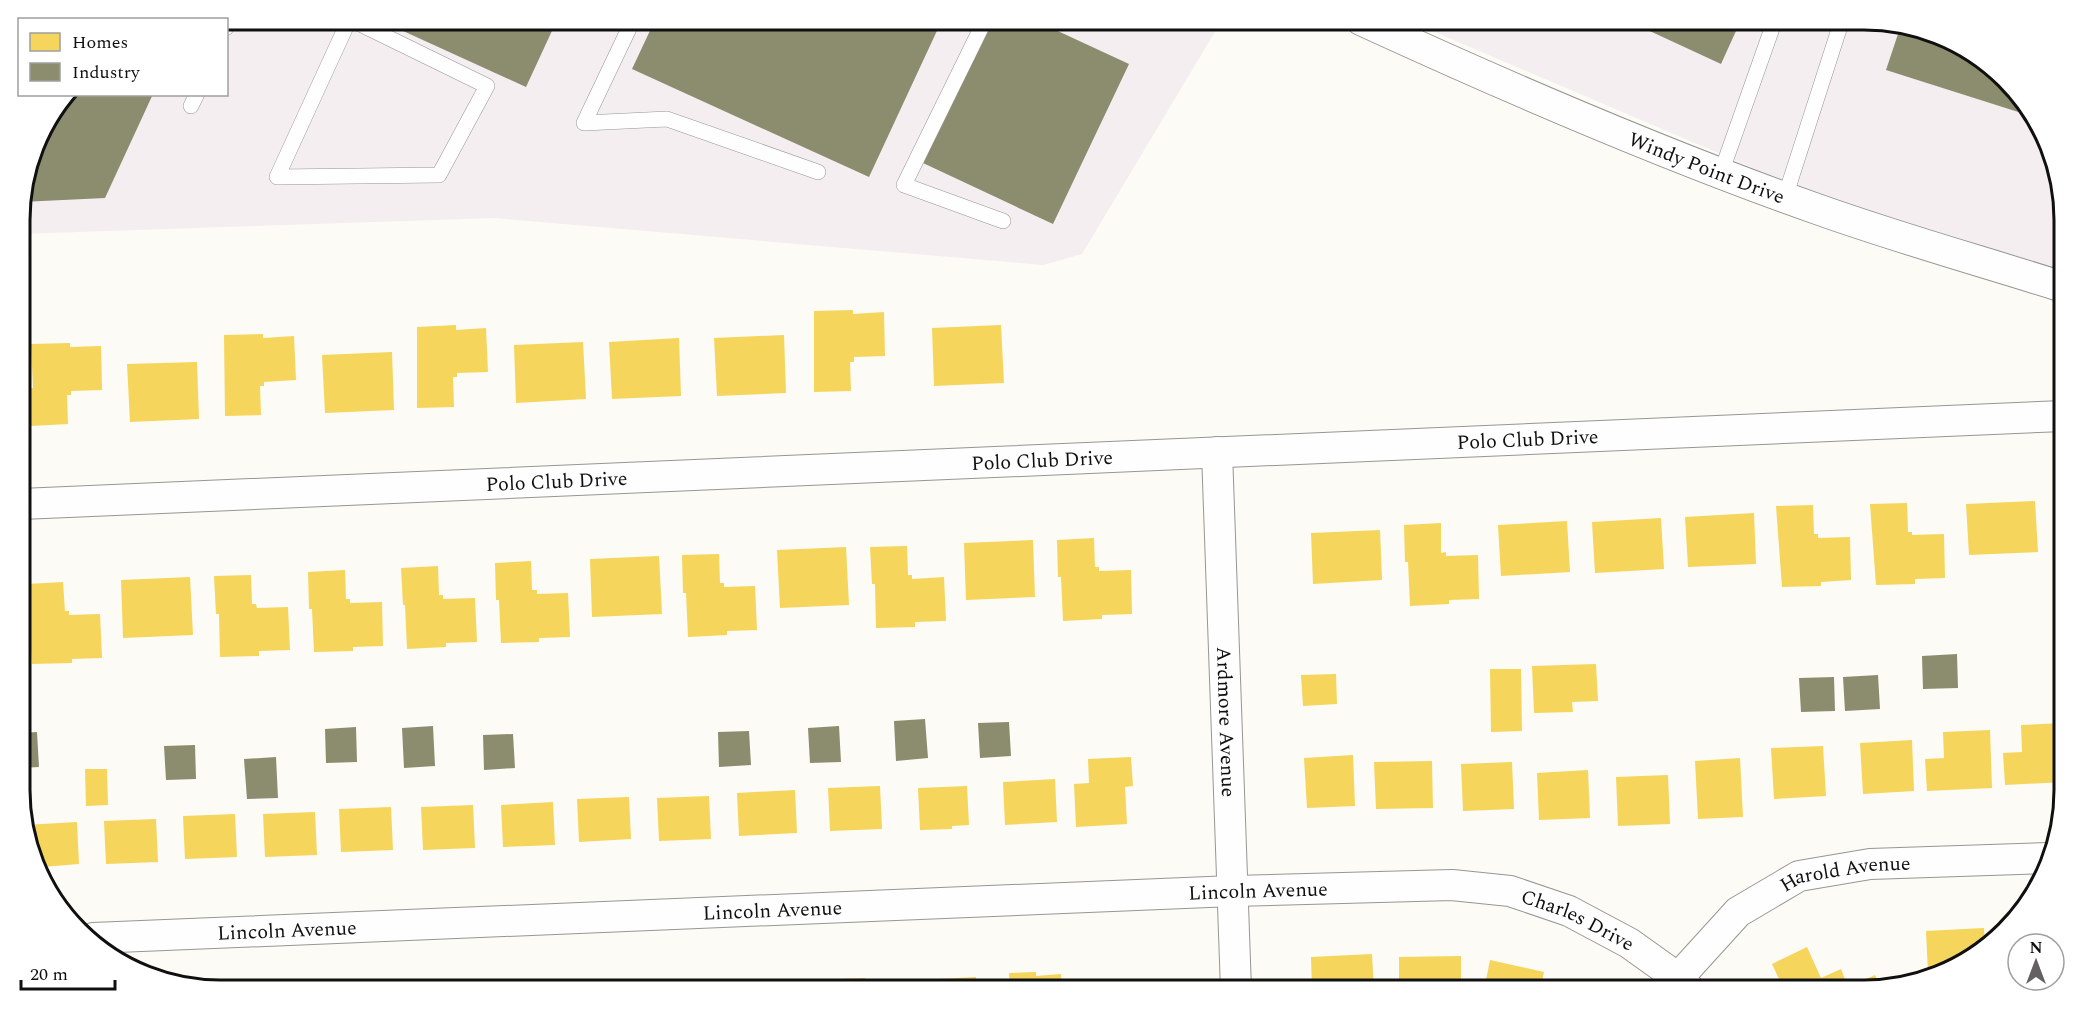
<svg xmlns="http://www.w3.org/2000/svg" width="2084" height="1010" viewBox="0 0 2084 1010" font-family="Spectral,serif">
  <rect width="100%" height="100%" fill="#fcfbf5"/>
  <!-- industrial -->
  <path fill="#f4eef1" d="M227 20H1222L1082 254 1043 265 494 218 20 234V207L40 132 68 95 226 94Z
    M1407 20H1864L1952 40 2031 108 2063 194V273L1828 200Z"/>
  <!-- homes -->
  <path fill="#f6d55c" d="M853 310V314L884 312 885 356 854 357V362H850L851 391 814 392V311Z
    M456 325V330L486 328 488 372 457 373V377H453L454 407 417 408V327Z
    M1001 325 1004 383 934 386 932 328Z
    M263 334V338L294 336 296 380 264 382V386H260L261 415 225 416 224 335Z
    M784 335 786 393 717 396 714 338Z
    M679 338 681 396 612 399 609 342Z
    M583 342 586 399 516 403 514 345Z
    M70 343V347L101 346 102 390 71 391V395H67L68 424 31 426 30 388H33L31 344Z
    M392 352 394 410 325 413 322 355Z
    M197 362 199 419 130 422 127 364Z
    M2057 494H2064V547L2062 548 2061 532H2059Z
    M2035 501 2038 552 1969 555 1966 504Z
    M1907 503 1908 532H1912V535L1944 534 1945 578 1915 579V584L1876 585 1870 504Z
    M1813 505 1814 534H1818V538L1850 537 1851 580 1821 582V586L1782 587 1776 506Z
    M1754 513 1756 564 1688 567 1685 517Z
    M1661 518 1664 569 1595 573 1592 522Z
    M1567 521 1570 572 1501 576 1498 525Z
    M1441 523V553L1446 552V556L1478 555 1479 599 1449 600V604L1410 606 1408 562H1405L1404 525Z
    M1380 530 1382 580 1313 584 1311 533Z
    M1094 538 1095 567H1099V571L1131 570 1132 614 1102 615V619L1063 621 1061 577H1058L1057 540Z
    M1033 540 1035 597 966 600 964 543Z
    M907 546 908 575H912V579L944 577 946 621 915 622V627L876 628 875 584H872L870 547Z
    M846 547 849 605 780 608 777 550Z
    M719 554 720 583H724V587L755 586 757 630 727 631V635L688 637 686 593H683L682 555Z
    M659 556 662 614 592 617 590 559Z
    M531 561 532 590H537V594L568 593 570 637 539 638V642L501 643 499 600H496L495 563Z
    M438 566 439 595H443V599L475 598 477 642 446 643V647L407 649 405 605H403L401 568Z
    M345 570 346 599H350V603L382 602 383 646 353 647V651L314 652 312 609H309L308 572Z
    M251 575 252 604H256L257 608 288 607 290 650 259 651V656L220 657 219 614H216L214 576Z
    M190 577 193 635 123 638 121 580Z
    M63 582 65 611H69V615L100 614 102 658 72 659V663L32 664 27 584Z
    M1596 664 1598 701 1572 702 1573 712 1534 713 1532 666Z
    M1490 669H1521L1522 731 1491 732Z
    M1336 674 1337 704 1303 706 1301 675Z
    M2064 723V782L2005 785 2003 753 2022 752 2021 725Z
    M1990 730 1992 788 1927 791 1925 759 1944 758 1943 732Z
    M1912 740 1914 791 1863 794 1860 743Z
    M1823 746 1826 796 1774 799 1771 748Z
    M1353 755 1355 806 1307 808 1304 758Z
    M1131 757 1133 786 1125 787 1127 824 1076 827 1074 784 1089 783 1088 759Z
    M1740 758 1743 817 1698 819 1695 761Z
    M1432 761 1433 808 1376 809 1374 762Z
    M1512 762 1514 809 1463 811 1461 764Z
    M85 769H107L108 805 86 806Z
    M1588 770 1590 818 1539 820 1537 773Z
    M1668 775 1670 824 1618 826 1616 777Z
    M1055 779 1057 822 1005 825 1003 782Z
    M880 786 882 829 830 831 828 788Z
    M967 786 969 825 952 826V829L920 830 918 788Z
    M795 790 797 833 739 836 737 793Z
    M709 796 711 839 659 841 657 798Z
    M629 797 631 839 579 842 577 799Z
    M553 802 555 845 503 847 501 805Z
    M473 805 475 848 423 850 421 807Z
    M391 807 393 850 341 852 339 809Z
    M315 812 317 855 265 857 263 814Z
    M235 814 237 857 185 859 183 816Z
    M156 819 158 862 106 864 104 821Z
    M77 822 79 864 42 867 25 825Z
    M1984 928 1985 945 1975 957 1928 973 1926 931Z
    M1807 947 1821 978 1841 969 1848 987 1875 975 1881 989 1784 990 1772 964Z
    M1372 954 1374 990H1312L1311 957Z
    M1461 956V990H1399V957Z
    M1490 960 1544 972 1540 990H1484Z
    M1036 972V976L1061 974 1062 990H1010L1009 973Z
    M976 977 977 990H919L918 980Z
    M865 978V982L889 981 890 990H838V979Z
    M1143 984V990H1095V985Z
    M803 985 804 990H745V988Z
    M692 986V990H665V988Z"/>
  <!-- industry -->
  <path fill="#8c8c6e" d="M379 20H557L526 87Z
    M655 20H942L869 177 632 69Z
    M991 20H1034L1129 64 1053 224 923 163Z
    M1626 20H1741L1721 64Z
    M1900 28 1952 40 2031 108 2034 117 1886 70Z
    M68 94H153L105 198 21 202 40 132Z
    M1957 654 1958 688 1923 689 1922 656Z
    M1878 675 1880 709 1845 711 1843 677Z
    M1834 677 1835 711 1801 712 1799 678Z
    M925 719 928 758 896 761 894 721Z
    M1009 722 1011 756 980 758 978 723Z
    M433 726 435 766 404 768 402 728Z
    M839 726 841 762 810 763 808 728Z
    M356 727 357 762 326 763 325 729Z
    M749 731 751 765 719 767 718 732Z
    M37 732 39 767 21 768V733Z
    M513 734 515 768 484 770 483 735Z
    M195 745 196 779 166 780 164 746Z
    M276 757 278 798 247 799 244 759Z"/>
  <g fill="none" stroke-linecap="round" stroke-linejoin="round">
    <!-- lane casing -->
    <g stroke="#969693" stroke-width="16">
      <path id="lane" d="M349 20 277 177 439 175 487 86 352 20
        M633 20 584 123 667 119 818 172
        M985 20 904 185 1003 221
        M226 28 230 20
        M1409 42 1420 20
        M191 106 197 94
        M1721 173 1775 20
        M1785 197 1842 20"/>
    </g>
    <!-- street casing -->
    <g stroke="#969693" stroke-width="32">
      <g id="street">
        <path id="s1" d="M1361 20C1511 89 1661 154 1817 209 1898 238 1981 261 2063 287"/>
        <path id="s2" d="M1217 452 1236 990"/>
        <path id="s3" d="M21 504 2063 416"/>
        <path id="s4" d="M93 938 1233 891 1452 885 1510 891 1569 911 1629 943 1678 978 1690 990"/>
        <path id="s5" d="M1678 978 1738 912 1799 876 1870 864 2049 858"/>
      </g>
    </g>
    <!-- lane -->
    <use href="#lane" stroke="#fffefe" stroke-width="15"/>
    <!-- street -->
    <use href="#street" stroke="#fffefe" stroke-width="30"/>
  </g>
  <g text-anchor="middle" stroke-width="6" stroke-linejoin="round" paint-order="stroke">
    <!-- street labels -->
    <g font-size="20" fill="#101010" stroke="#fff">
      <text dy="7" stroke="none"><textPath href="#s1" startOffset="376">Windy Point Drive</textPath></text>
      <text dy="7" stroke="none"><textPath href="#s3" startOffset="1508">Polo Club Drive</textPath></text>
      <text dy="7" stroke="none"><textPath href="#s3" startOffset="1022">Polo Club Drive</textPath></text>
      <text dy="7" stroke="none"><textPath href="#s3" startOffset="536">Polo Club Drive</textPath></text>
      <text dy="7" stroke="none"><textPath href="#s2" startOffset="270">Ardmore Avenue</textPath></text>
      <text dy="7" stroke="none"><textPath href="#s5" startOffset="206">Harold Avenue</textPath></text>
      <text dy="7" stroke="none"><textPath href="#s4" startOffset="1166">Lincoln Avenue</textPath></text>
      <text dy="7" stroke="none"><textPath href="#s4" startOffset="680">Lincoln Avenue</textPath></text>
      <text dy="7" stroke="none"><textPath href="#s4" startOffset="1492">Charles Drive</textPath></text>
      <text dy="7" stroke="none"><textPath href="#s4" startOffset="194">Lincoln Avenue</textPath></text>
    </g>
  </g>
  <!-- crop -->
  <path d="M0 0H2084V1010H0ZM220 30H1864A190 190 0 0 1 2054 220V790A190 190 0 0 1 1864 980H220A190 190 0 0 1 30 790V220A190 190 0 0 1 220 30Z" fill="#fff" fill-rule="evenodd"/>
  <path fill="none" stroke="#101010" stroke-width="3" d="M220 30H1864A190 190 0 0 1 2054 220V790A190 190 0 0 1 1864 980H220A190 190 0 0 1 30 790V220A190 190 0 0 1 220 30Z"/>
  <!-- legend -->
  <rect x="18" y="18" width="210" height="78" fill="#ffffff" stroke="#9f9f9f" stroke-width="1.5"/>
  <rect x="30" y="33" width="30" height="18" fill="#f6d55c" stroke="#9f9f9f" stroke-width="1.5"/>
  <text x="72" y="48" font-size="18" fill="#101010">Homes</text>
  <rect x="30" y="63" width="30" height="18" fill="#8c8c6e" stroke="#9f9f9f" stroke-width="1.5"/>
  <text x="72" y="78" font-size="18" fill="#101010">Industry</text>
  <!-- north arrow -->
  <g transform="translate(2036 962)"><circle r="28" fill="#ffffff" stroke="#9f9f9f" stroke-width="1.5"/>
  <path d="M0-4.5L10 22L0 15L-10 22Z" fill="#636260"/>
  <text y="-9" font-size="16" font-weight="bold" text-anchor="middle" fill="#101010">N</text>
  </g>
  <!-- scale -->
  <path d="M21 980v9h94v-9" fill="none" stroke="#101010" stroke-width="3"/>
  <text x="30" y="980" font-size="18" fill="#101010" stroke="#ffffff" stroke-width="4.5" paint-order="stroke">20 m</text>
</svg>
